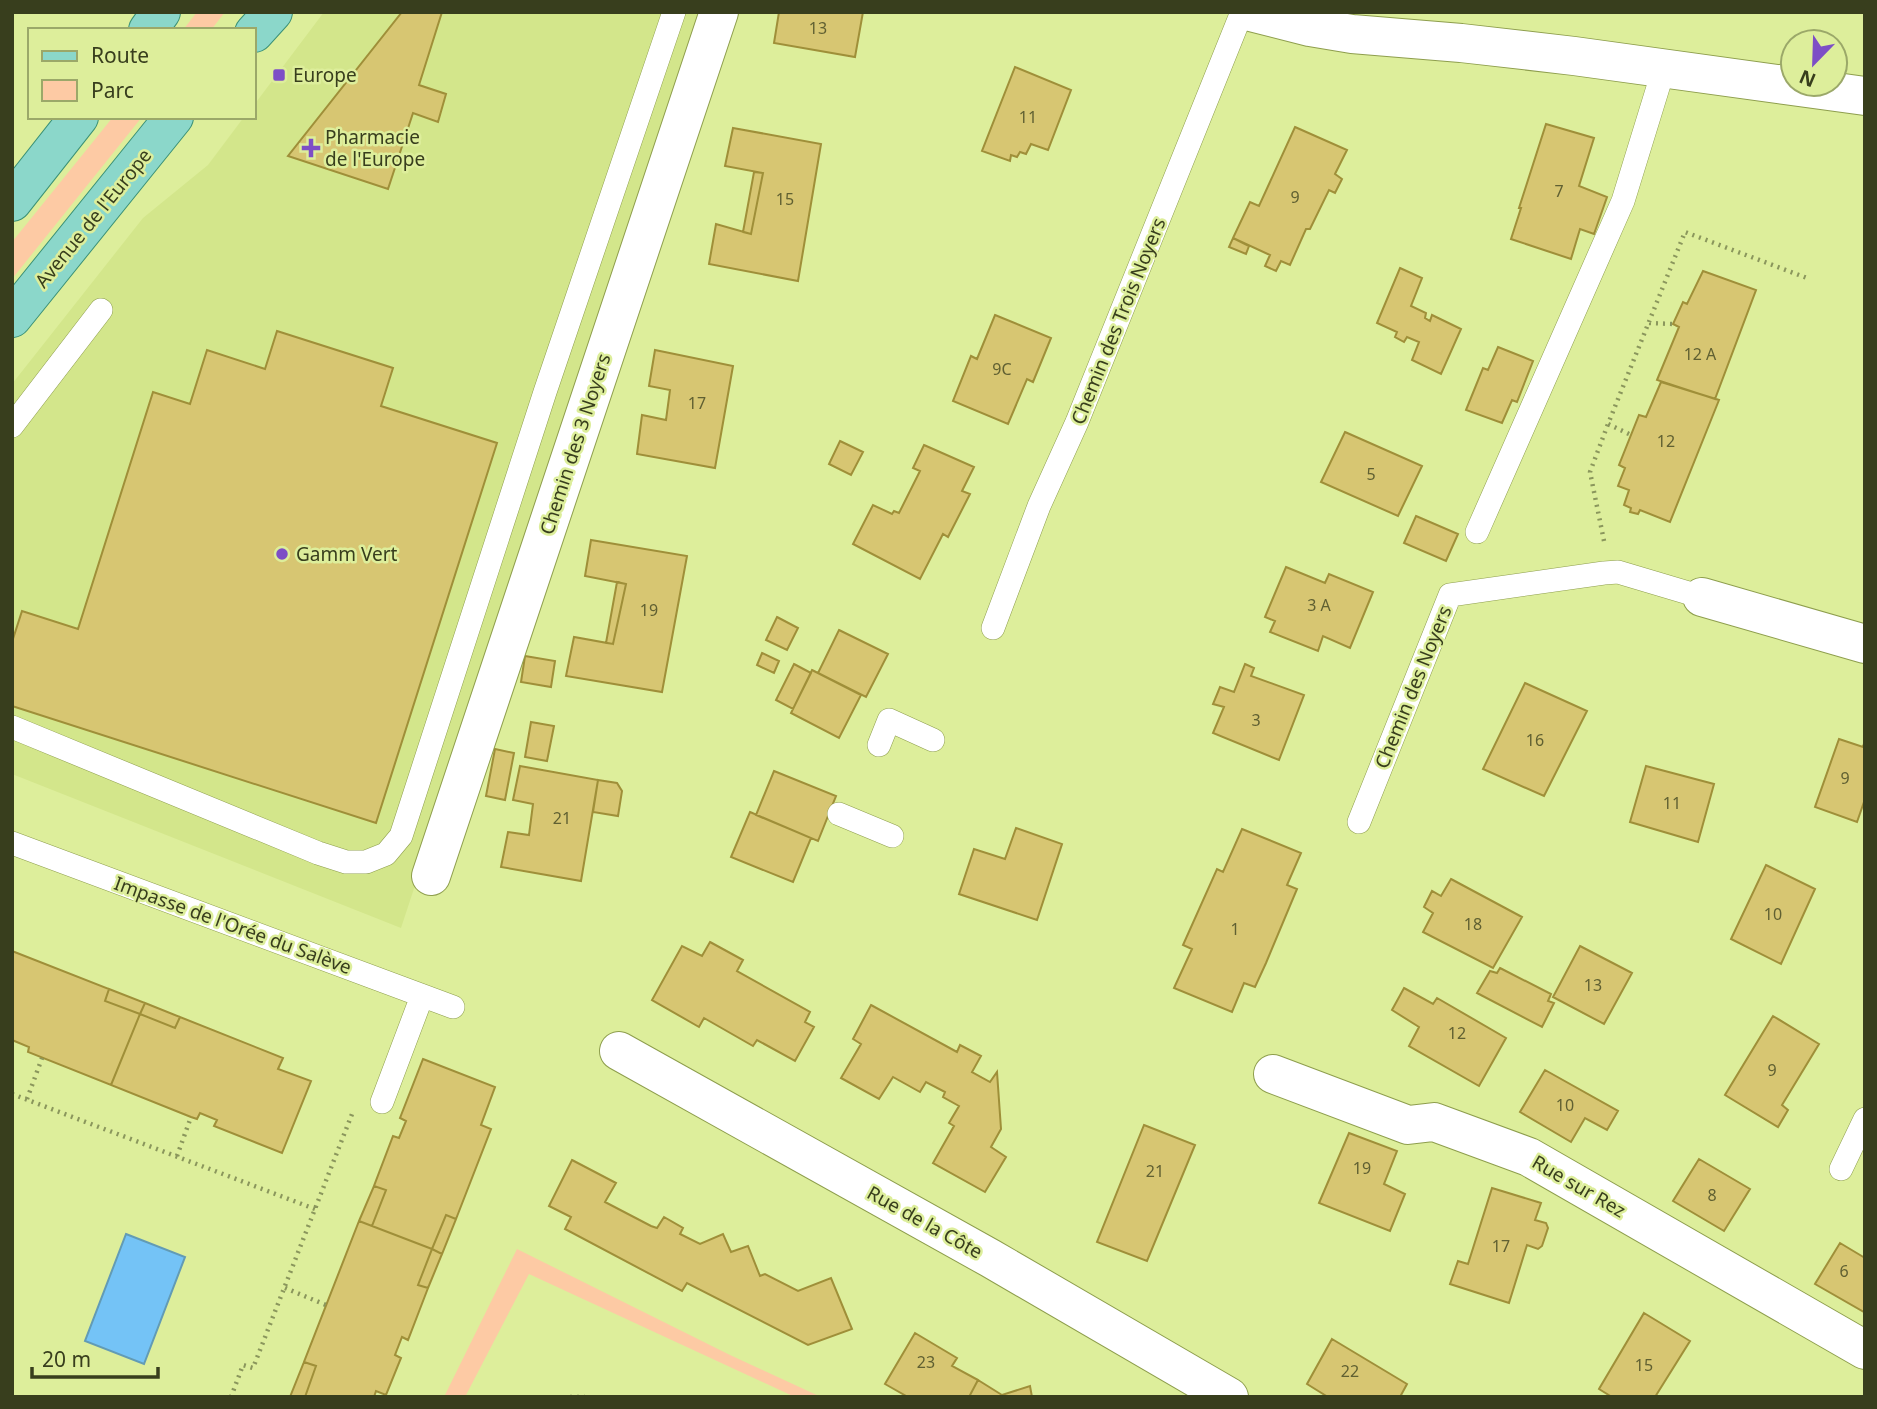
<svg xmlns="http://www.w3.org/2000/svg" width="1877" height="1409" viewBox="0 0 1877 1409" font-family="'Noto Sans',sans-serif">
  <rect width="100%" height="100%" fill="#ddee9b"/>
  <!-- built -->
  <path fill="#d3e68b" d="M324 12H703L401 928 12 774V384L143 218 208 165 244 117H254V105Z"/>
  <!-- green -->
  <path fill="#fdcaa4" d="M197 12H225L211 30H183Z
    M113 117H142L12 279V242Z
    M517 1249 730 1355 821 1397H795L529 1274 465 1397H444Z"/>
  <!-- water -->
  <path fill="#74c3f6" stroke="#629bb5" stroke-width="2" d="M126 1234 185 1257 144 1364 85 1341Z"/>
  <!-- building -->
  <path fill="#d7c672" stroke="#9f8f39" stroke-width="2" d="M402 12H442L419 85 446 94 438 122 413 113 388 189 288 156Z
    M779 12H863L855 57 774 43Z
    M1015 67 1071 90 1048 150 1031 144 1026 154 1020 152 1017 157 1011 155 1010 161 982 151Z
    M1546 124 1594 138 1579 186 1607 197 1594 234 1580 229 1571 259 1511 239 1521 208H1519Z
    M1295 127 1347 150 1335 174 1342 179 1335 193 1329 190 1310 229H1306L1290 265 1281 261 1276 271 1265 266 1270 255 1233 238 1250 202 1259 206Z
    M733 128 821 144 798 281 709 264 716 224 751 234 763 173 725 166Z
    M754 172 763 173 751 234 743 232Z
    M1233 238 1249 246 1246 254 1229 247Z
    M1400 268 1422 278 1411 306 1426 313 1425 318 1430 321 1432 315 1461 329 1441 374 1412 360 1419 342 1407 337 1404 342 1395 337 1397 332 1377 323Z
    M1703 271 1756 290 1715 399 1657 380 1679 327 1673 324 1683 302 1687 304Z
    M995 315 1051 338 1033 382 1027 379 1008 424 953 401 971 356 977 359Z
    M277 331 393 368 381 406 497 443 376 823 12 706V642L22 611 78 629 153 392 190 404 207 350 265 369Z
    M1498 347 1533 361 1517 402 1512 400 1502 423 1466 410 1483 368 1488 370Z
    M655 350 733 366 715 468 637 454 642 415 666 420 670 390 649 386Z
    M1661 382 1719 400 1670 522 1640 510 1638 514 1630 512 1631 508 1624 505 1629 490 1618 486 1625 468 1619 465 1639 415 1646 417Z
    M1345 432 1422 466 1398 516 1321 482Z
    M840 441 863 452 851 475 829 464Z
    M924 445 974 467 962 491 970 494 948 537 943 534 920 579 853 544 873 505 892 514 894 511 899 513 920 471 913 468Z
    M1416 516 1458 534 1446 561 1404 543Z
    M591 540 687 556 662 692 566 676 574 637 613 644 626 584 585 576Z
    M1286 567 1325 583 1329 574 1373 592 1350 648 1323 636 1318 651 1270 632 1275 621 1265 617Z
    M617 582 626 584 613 644 606 643Z
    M777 617 798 628 787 650 766 640Z
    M839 630 888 654 866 697 818 673Z
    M762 653 779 661 774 673 757 665Z
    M525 656 555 661 551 687 521 682Z
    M794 664 811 673 793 709 776 700Z
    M1245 664 1254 668 1251 676 1304 695 1279 760 1213 733 1224 707 1213 704 1220 687 1234 692Z
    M812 670 861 695 839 738 791 713Z
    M1525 683 1587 711 1544 796 1483 769Z
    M531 722 554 726 547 761 525 757Z
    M1839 739 1863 747 1865 740V799L1857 822 1815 807Z
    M495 749 514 753 505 800 486 796Z
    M520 766 598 780 581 881 501 867 508 832 529 835 533 804 513 800Z
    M1646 766 1714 784 1698 842 1630 822Z
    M774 771 836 796 818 841 756 815Z
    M598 780 617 783 622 791 618 816 593 812Z
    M750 812 811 838 793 882 731 857Z
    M1016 828 1062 844 1037 920 959 894 974 849 1005 859Z
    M1242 829 1301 853 1287 885 1297 889 1266 963 1255 987 1244 983 1232 1012 1174 988 1192 949 1183 945 1217 869 1223 872Z
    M1766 865 1815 889 1781 964 1731 939Z
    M1451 879 1522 917 1493 968 1423 932 1433 913 1424 907 1432 891 1441 896Z
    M710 942 743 960 737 971 810 1012 805 1022 814 1027 795 1061 757 1040 753 1046 704 1018 699 1027 652 1000 682 946 702 956Z
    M1580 946 1632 973 1604 1024 1553 997Z
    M12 951 109 989 105 1001 140 1014 111 1085 28 1052 29 1047 12 1040Z
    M1500 968 1551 994 1548 1001 1554 1003 1542 1027 1477 993 1490 971 1497 973Z
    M1404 988 1433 1004 1437 998 1506 1038 1479 1086 1409 1046 1419 1027 1392 1010Z
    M109 989 145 1003 140 1014 105 1001Z
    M145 1003 180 1017 175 1028 140 1014Z
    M871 1005 957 1052 960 1045 981 1056 972 1072 990 1082 997 1072 1001 1129 991 1147 1006 1157 985 1192 933 1163 954 1126 949 1123 959 1106 943 1097 945 1092 926 1082 920 1092 893 1077 879 1099 841 1078 861 1044 853 1039Z
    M140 1014 175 1028 180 1017 283 1058 278 1069 311 1081 282 1153 214 1126 217 1120 200 1113 197 1119 191 1117 111 1085Z
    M1773 1016 1819 1044 1782 1105 1788 1110 1778 1127 1725 1095Z
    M423 1059 495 1087 481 1125 491 1129 456 1219 446 1215 432 1249 372 1226 386 1190 374 1186 393 1136 399 1138 406 1121 400 1118Z
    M1545 1070 1618 1111 1607 1130 1585 1118 1571 1142 1520 1112Z
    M1144 1125 1195 1145 1147 1261 1097 1242Z
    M1349 1133 1397 1151 1384 1184 1405 1194 1390 1231 1319 1203Z
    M1699 1159 1750 1189 1724 1231 1673 1201Z
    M572 1160 616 1183 605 1202 651 1226 657 1228 664 1217 683 1228 680 1234 700 1244 723 1234 731 1252 748 1246 760 1276 765 1274 798 1291 831 1278 852 1329 808 1345 687 1283 682 1291 565 1229 571 1217 549 1206Z
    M374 1186 386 1190 372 1226 359 1221Z
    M1492 1188 1541 1203 1535 1220 1546 1223 1548 1228 1542 1246 1538 1249 1527 1245 1509 1303 1450 1284 1458 1261 1468 1264Z
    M446 1215 456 1219 442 1254 432 1249Z
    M359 1221 432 1249 418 1285 428 1288 408 1340 402 1337 395 1355 401 1358 386 1395 376 1391 374 1397H305L316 1366 304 1362Z
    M1840 1243 1865 1258 1864 1312 1815 1284Z
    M432 1249 442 1254 428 1288 418 1285Z
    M1644 1313 1690 1341 1655 1397H1612L1599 1389Z
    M915 1333 957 1358 952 1366 978 1380 969 1397H908L885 1384Z
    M1332 1339 1407 1384 1400 1397H1328L1307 1384Z
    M304 1362 316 1366 305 1397H290Z
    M978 1380 1002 1395 1030 1386 1032 1397H969Z"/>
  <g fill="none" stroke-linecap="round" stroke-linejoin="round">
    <!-- lane casing -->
    <g stroke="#8e9e4d" stroke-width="24">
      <path id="lane" d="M12 426 101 310
        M1477 532 1623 201 1664 68
        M993 628 1039 506 1077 422 1242 12
        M12 727 318 853 346 862H366L386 854 401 836 545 392 674 12
        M879 745 889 720 933 740
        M839 814 892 836
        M1359 822 1450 595 1604 573 1618 572 1702 597
        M12 843 453 1007
        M382 1102 422 996
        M1841 1169 1865 1119"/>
    </g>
    <!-- street casing -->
    <g stroke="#8e9e4d" stroke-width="40">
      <path id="street" d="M1251 12 1310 27 1352 34 1461 43 1574 56 1865 96
        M1702 597 1865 644
        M431 876 719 12
        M619 1051 990 1258 1229 1397
        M1273 1074 1408 1125 1434 1122 1529 1157 1865 1350"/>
    </g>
    <!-- primary casing -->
    <g stroke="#3b9176" stroke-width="40">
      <path id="primary" d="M148 30 161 12
        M254 33 273 12
        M12 202 79 117
        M12 318 174 117"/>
    </g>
    <!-- path -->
    <path stroke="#8a965c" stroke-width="4.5" stroke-dasharray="2 5" stroke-linecap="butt" d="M1649 323 1673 324
      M1629 434 1608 424 1685 232 1807 278
      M1604 541 1590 472 1608 424
      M12 1094 315 1209
      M27 1099 42 1058
      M177 1156 191 1117
      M285 1288 326 1305
      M231 1397 243 1365 253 1368 352 1114
      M570 1397H585"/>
    <!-- lane -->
    <use href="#lane" stroke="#fff" stroke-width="23"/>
    <!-- street -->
    <use href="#street" stroke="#fff" stroke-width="38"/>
    <!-- primary -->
    <use href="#primary" stroke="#8bd7ca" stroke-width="38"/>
  </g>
  <!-- markers -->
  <g fill="#7d4ec6" stroke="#ddee9b" stroke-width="2.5">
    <rect x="272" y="68" width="14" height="14" rx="3.5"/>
    <path d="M307.5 137.5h7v7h7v7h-7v7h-7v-7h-7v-7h7z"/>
    <circle cx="282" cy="554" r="7"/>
  </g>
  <g text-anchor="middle" stroke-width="5" stroke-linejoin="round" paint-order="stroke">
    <!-- number labels -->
    <g font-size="16" fill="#606032">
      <text x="818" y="34">13</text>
      <text x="1028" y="123">11</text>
      <text x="1559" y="197">7</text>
      <text x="1295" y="203">9</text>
      <text x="785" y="205">15</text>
      <text x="1700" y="360">12 A</text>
      <text x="1002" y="375">9C</text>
      <text x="697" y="409">17</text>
      <text x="1666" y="447">12</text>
      <text x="1371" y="480">5</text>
      <text x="1319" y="611">3 A</text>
      <text x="649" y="616">19</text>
      <text x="1256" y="726">3</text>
      <text x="1535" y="746">16</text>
      <text x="1845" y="784">9</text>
      <text x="1672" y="809">11</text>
      <text x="562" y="824">21</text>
      <text x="1773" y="920">10</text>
      <text x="1473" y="930">18</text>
      <text x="1235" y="935">1</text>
      <text x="1593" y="991">13</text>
      <text x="1457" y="1039">12</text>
      <text x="1772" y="1076">9</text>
      <text x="1565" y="1111">10</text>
      <text x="1362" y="1174">19</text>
      <text x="1155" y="1177">21</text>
      <text x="1712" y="1201">8</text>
      <text x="1501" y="1252">17</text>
      <text x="1844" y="1277">6</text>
      <text x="926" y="1368">23</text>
      <text x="1644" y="1371">15</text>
      <text x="1350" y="1377">22</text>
    </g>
    <!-- poi labels -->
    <g font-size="19" fill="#383e1d" stroke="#ddee9b" text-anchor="start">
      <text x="293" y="82">Europe</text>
      <text x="325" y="144">Pharmacie<tspan x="325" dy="22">de l'Europe</tspan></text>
      <text x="296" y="561">Gamm Vert</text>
    </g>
    <!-- street labels -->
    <g font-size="19" fill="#383e1d" stroke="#ddee9b">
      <text transform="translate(93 218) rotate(-51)" y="7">Avenue de l'Europe</text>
      <text transform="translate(1118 321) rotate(-68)" y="7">Chemin des Trois Noyers</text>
      <text transform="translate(575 444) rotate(-72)" y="7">Chemin des 3 Noyers</text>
      <text transform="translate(1413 687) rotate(-68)" y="7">Chemin des Noyers</text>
      <text transform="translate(233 925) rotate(20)" y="7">Impasse de l'Orée du Salève</text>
      <text transform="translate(1579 1186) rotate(30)" y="7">Rue sur Rez</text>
      <text transform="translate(925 1222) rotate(29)" y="7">Rue de la Côte</text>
    </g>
  </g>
  <!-- border -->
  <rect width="1877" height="1409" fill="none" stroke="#383e1d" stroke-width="28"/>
  <!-- legend -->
  <rect x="28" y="28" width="228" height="91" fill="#ddee9b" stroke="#9ba869" stroke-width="2"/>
  <rect x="42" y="51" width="35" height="10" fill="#8bd7ca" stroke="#9ba869" stroke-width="2"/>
  <text x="91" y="63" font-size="21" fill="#383e1d">Route</text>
  <rect x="42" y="80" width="35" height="21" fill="#fdcaa4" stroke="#9ba869" stroke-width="2"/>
  <text x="91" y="98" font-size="21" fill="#383e1d">Parc</text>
  <!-- north arrow -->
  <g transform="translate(1814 63) rotate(203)"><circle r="33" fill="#ddee9b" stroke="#9ba869" stroke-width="2"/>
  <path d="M0-5L12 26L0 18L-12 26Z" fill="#7d4ec6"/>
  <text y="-10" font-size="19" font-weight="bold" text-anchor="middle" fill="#383e1d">N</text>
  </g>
  <!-- scale -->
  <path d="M32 1367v10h126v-10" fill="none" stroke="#383e1d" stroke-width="3.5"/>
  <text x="42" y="1367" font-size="21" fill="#383e1d" stroke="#ddee9b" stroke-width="5" paint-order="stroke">20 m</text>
</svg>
